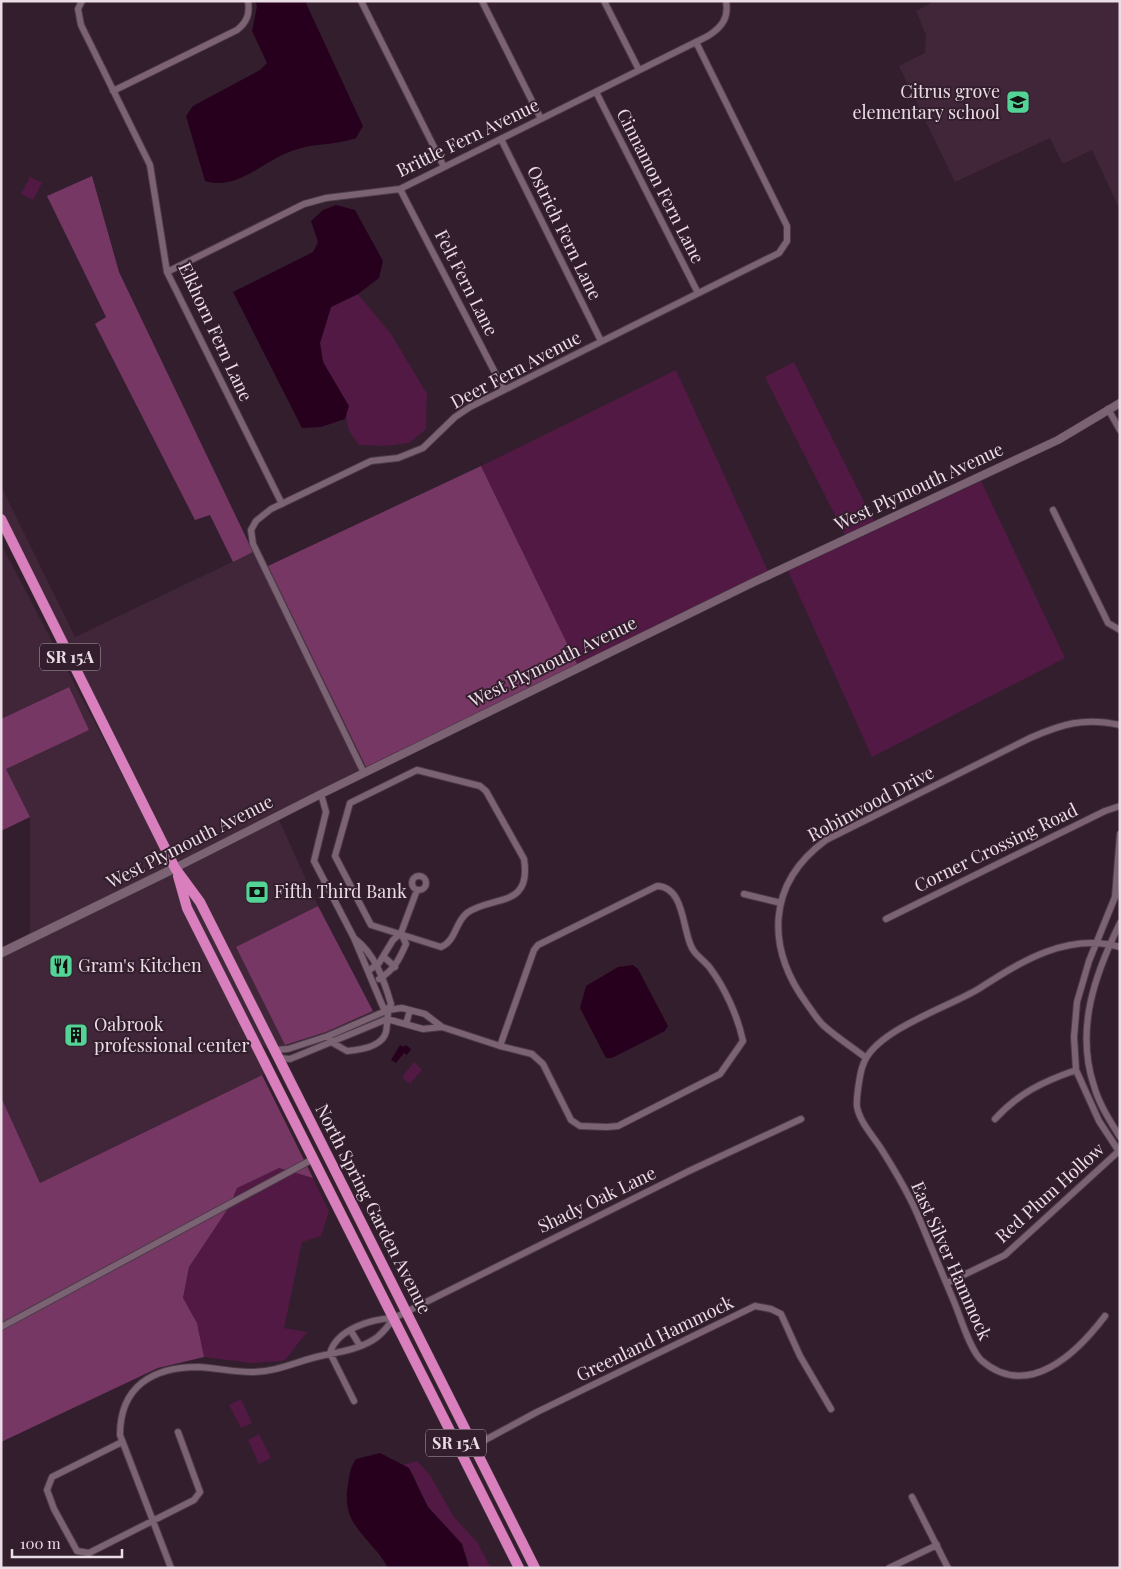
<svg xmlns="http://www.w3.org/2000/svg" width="1121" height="1569" viewBox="0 0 1121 1569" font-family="'Playfair Display',serif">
  <rect width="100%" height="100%" fill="#331e2d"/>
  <!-- built -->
  <path fill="#402638" d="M935 1H1120V210L1092 150 1063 164 1050 138 955 182 899 66 925 53 926 35 916 11Z
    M1 486 75 637 253 552 359 771 177 862 1 511Z
    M1 544 170 866 30 934V817L6 769 68 687 1 719Z
    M279 820 318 906 237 947 285 1045 277 1046 181 870Z
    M173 874 184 910 266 1073 40 1183 1 1097V957Z
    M185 888 197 904 271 1052 259 1042 191 907Z"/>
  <!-- green -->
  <path fill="#511943" d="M30 177 42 183 33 200 21 194Z
    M358 294 391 334 427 394 426 429 409 443 385 446 359 445C348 431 344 423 348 406L323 362 320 343 331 307Z
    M794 362 874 521 845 535 765 377Z
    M676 370 768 571 577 664 481 466Z
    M981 481 1065 658 872 757 788 571Z
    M414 1062 422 1070 410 1084 402 1077Z
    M279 1168 313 1178 329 1211 321 1236 302 1242 284 1328 307 1332 286 1359 282 1361 252 1363 204 1357 197 1323 183 1299 189 1267 229 1207 237 1187Z
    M241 1399 252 1423 241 1428 229 1405Z
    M259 1434 271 1458 259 1464 248 1440Z
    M417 1461 430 1475 454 1517 477 1542 491 1568H469C466 1536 436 1523 422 1497 416 1485 416 1471 403 1465Z"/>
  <!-- forest -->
  <path fill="#763764" d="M92 176 119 272 253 552 233 562 210 515 195 520 95 324 106 317 47 196Z
    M481 466 577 664 366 767 268 566Z
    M69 687 89 730 6 769 30 817 1 831V719Z
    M318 906 373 1011 326 1032 285 1045 236 947Z
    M262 1075 313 1178 279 1168 237 1188 229 1207 189 1267 183 1298 197 1323 204 1357 158 1368 1 1442V1097L40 1183Z"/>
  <!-- water -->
  <path fill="#27001e" d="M255 1H305L363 126 356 138C337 145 317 143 298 149 266 157 239 192 205 181L186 116 193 106 260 70 267 63 252 31 257 6Z
    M336 205 355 210 383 261 379 278 358 294 331 307 320 343 323 362 349 406 345 419 321 427 302 428 233 292 313 252 318 242 311 221 323 210Z
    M633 965 638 969 668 1026 665 1031 612 1058H606L580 1008 586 986 618 967Z
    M400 1045 403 1047 406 1045 411 1049 407 1055 404 1053 396 1063 391 1060Z
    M380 1453 409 1468 428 1507 462 1544 469 1568H388C371 1536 340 1527 348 1484 349 1475 351 1466 356 1459Z"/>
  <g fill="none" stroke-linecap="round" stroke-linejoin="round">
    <!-- minor casing -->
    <g stroke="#4c3b47" stroke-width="8">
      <path id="minor" d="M82 1 78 9 81 25 150 165 167 272 282 504
        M361 1 444 167
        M482 1 541 119
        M604 1 639 70
        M113 91 237 30C247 22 250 14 248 1
        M596 92 698 293
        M501 139 601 341
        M400 189 504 390
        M167 272 304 204 326 198 400 189 708 36C722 27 729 18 726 1
        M1108 409 1120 430
        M1053 510 1108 623 1120 630
        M417 770 480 786 486 791 524 859C532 909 492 895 467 913 455 922 456 941 441 947L371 925 335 856 350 803Z
        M364 773 253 544 251 530 256 521 271 509 371 461 398 458 423 448 455 417 470 407 779 253 787 241V226L696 42
        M321 794 326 812 314 861 354 938 383 1007 388 1010
        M1120 834 1115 897 1089 961 1077 1002 1074 1037 1076 1070 1099 1121 1120 1153
        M412 883a7 7 0 1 1 14 0a7 7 0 1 1-14 0Z
        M657 886C685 887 682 930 692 948 696 956 705 961 710 968 725 988 738 1017 743 1041L720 1074 618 1126 607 1127 580 1126 571 1120 543 1064 532 1054 500 1046 534 950 538 945Z
        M744 894 781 903
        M886 919 1105 811 1120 806
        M1120 923C1095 974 1075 1029 1094 1086 1099 1104 1110 1121 1120 1137
        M384 957 395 967
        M368 971 379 963 393 940 401 933 417 890
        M379 979C394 970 399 960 406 944L401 933
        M406 1024 410 1010
        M328 1036 333 1043 347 1051C360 1050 382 1047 386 1032 388 1022 386 1013 391 1004 384 980 375 954 355 939
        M275 1050 288 1049 328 1036 388 1010 402 1008 425 1014 442 1027 500 1046
        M279 1058 290 1059 387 1019 423 1029 442 1027
        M866 1058C852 1047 836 1037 823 1025 817 1019 812 1011 807 1004 766 948 766 884 826 840L1030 738C1062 724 1084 717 1120 725
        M995 1119C1019 1093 1042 1082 1076 1070
        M947 1283 1005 1255 1120 1150
        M1105 1316C1077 1353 1028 1401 981 1360 970 1349 961 1319 955 1304 943 1275 931 1247 919 1218 909 1194 894 1169 880 1147 872 1135 860 1122 857 1107 856 1099 860 1072 863 1065 874 1030 950 1007 980 988 1022 961 1068 932 1120 947
        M1 1327 313 1159
        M351 1331 360 1346
        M330 1353C337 1329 371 1319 394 1318L689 1171 801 1119
        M330 1353 354 1401
        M122 1442 52 1477 47 1490 54 1509 77 1551 89 1553 194 1500 200 1492 178 1432
        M474 1446 537 1412 755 1306 771 1309 781 1314 800 1356 831 1409
        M912 1497 948 1568
        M171 1568 120 1435C120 1386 153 1367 198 1367 216 1368 234 1372 252 1372 280 1372 303 1358 330 1354 345 1351 360 1348 373 1340 382 1335 388 1326 394 1318
        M889 1568 937 1545"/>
    </g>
    <!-- tertiary casing -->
    <g stroke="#4c3b47" stroke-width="9">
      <path id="tertiary" d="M175 868 321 794 754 582 1058 440 1120 403"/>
    </g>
    <!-- secondary casing -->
    <g stroke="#4c3b47" stroke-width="10">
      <path id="secondary" d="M1 953 175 868"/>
    </g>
    <!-- trunk casing -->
    <g stroke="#4c3b47" stroke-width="11">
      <path id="trunk" d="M1 519 175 868 200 902 535 1568
        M178 876 187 908 519 1568"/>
    </g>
    <!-- minor -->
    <use href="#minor" stroke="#7c6374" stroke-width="6"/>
    <!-- tertiary -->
    <use href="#tertiary" stroke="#7c6374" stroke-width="8"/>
    <!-- secondary -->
    <use href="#secondary" stroke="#7c6374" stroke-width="9"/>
    <!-- trunk -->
    <use href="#trunk" stroke="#d97fbe" stroke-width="10"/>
  </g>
  <!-- icons -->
  <defs>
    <g id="school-square" transform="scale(1.25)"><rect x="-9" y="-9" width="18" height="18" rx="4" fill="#54d396" stroke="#331e2d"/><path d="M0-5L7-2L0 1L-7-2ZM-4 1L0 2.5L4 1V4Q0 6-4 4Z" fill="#111"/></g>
    <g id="bank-square" transform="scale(1.25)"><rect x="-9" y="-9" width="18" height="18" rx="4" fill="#54d396" stroke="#331e2d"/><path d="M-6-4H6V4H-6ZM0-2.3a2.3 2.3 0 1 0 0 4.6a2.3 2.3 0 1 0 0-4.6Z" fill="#111"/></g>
    <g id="restaurant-square" transform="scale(1.25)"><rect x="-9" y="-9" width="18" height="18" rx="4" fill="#54d396" stroke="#331e2d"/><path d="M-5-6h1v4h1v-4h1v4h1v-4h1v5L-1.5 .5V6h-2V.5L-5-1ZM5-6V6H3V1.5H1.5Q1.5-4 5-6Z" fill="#111"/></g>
    <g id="building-square" transform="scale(1.25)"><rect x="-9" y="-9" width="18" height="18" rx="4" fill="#54d396" stroke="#331e2d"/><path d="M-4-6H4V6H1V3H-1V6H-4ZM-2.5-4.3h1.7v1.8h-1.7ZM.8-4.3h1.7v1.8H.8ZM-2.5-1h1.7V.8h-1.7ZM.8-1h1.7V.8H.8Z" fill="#111"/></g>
  </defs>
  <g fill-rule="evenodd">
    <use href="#school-square" x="1018" y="102"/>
    <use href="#bank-square" x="257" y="892"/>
    <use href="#restaurant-square" x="61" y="966"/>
    <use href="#building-square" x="76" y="1035"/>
  </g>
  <g text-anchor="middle" stroke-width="4" stroke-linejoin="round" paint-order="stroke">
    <!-- shield labels -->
    <g fill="#331e2d" stroke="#b4a4ae" stroke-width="1">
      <rect x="40" y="643.5" width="60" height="27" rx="4"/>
      <rect x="426" y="1429.5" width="60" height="27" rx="4"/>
    </g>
    <g font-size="16" font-weight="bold" fill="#ebdde6">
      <text x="70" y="663">SR 15A</text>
      <text x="456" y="1449">SR 15A</text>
    </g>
    <!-- poi labels -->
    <g font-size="18" fill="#ebdde6" stroke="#331e2d" text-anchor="start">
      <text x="1000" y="98" text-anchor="end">Citrus grove<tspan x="1000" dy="21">elementary school</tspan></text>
      <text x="274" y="898">Fifth Third Bank</text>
      <text x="78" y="972">Gram's Kitchen</text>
      <text x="94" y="1031">Oabrook<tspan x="94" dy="21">professional center</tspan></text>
    </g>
    <!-- street labels -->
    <g font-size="18" fill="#ebdde6" stroke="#331e2d">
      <text transform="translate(468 138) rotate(-26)" y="6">Brittle Fern Avenue</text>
      <text transform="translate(660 186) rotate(63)" y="6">Cinnamon Fern Lane</text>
      <text transform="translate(564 233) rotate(64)" y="6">Ostrich Fern Lane</text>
      <text transform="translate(466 283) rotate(63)" y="6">Felt Fern Lane</text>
      <text transform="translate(215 332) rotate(65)" y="6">Elkhorn Fern Lane</text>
      <text transform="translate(516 370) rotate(-28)" y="6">Deer Fern Avenue</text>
      <text transform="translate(919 487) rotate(-25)" y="6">West Plymouth Avenue</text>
      <text transform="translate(553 662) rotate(-26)" y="6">West Plymouth Avenue</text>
      <text transform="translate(871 804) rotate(-28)" y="6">Robinwood Drive</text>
      <text transform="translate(190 842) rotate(-27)" y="6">West Plymouth Avenue</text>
      <text transform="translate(996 848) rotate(-26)" y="6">Corner Crossing Road</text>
      <text transform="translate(1050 1193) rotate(-42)" y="6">Red Plum Hollow</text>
      <text transform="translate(597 1200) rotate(-26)" y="6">Shady Oak Lane</text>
      <text transform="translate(373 1209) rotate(63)" y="6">North Spring Garden Avenue</text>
      <text transform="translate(951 1261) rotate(66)" y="6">East Silver Hammock</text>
      <text transform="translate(655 1339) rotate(-26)" y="6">Greenland Hammock</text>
    </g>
  </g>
  <!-- border -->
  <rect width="1121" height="1569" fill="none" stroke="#ebdde6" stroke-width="5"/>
  <!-- scale -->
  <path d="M12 1549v8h110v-8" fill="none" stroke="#ebdde6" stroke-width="2.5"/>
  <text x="20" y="1549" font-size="15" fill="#ebdde6" stroke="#331e2d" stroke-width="4" paint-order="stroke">100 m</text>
</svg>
